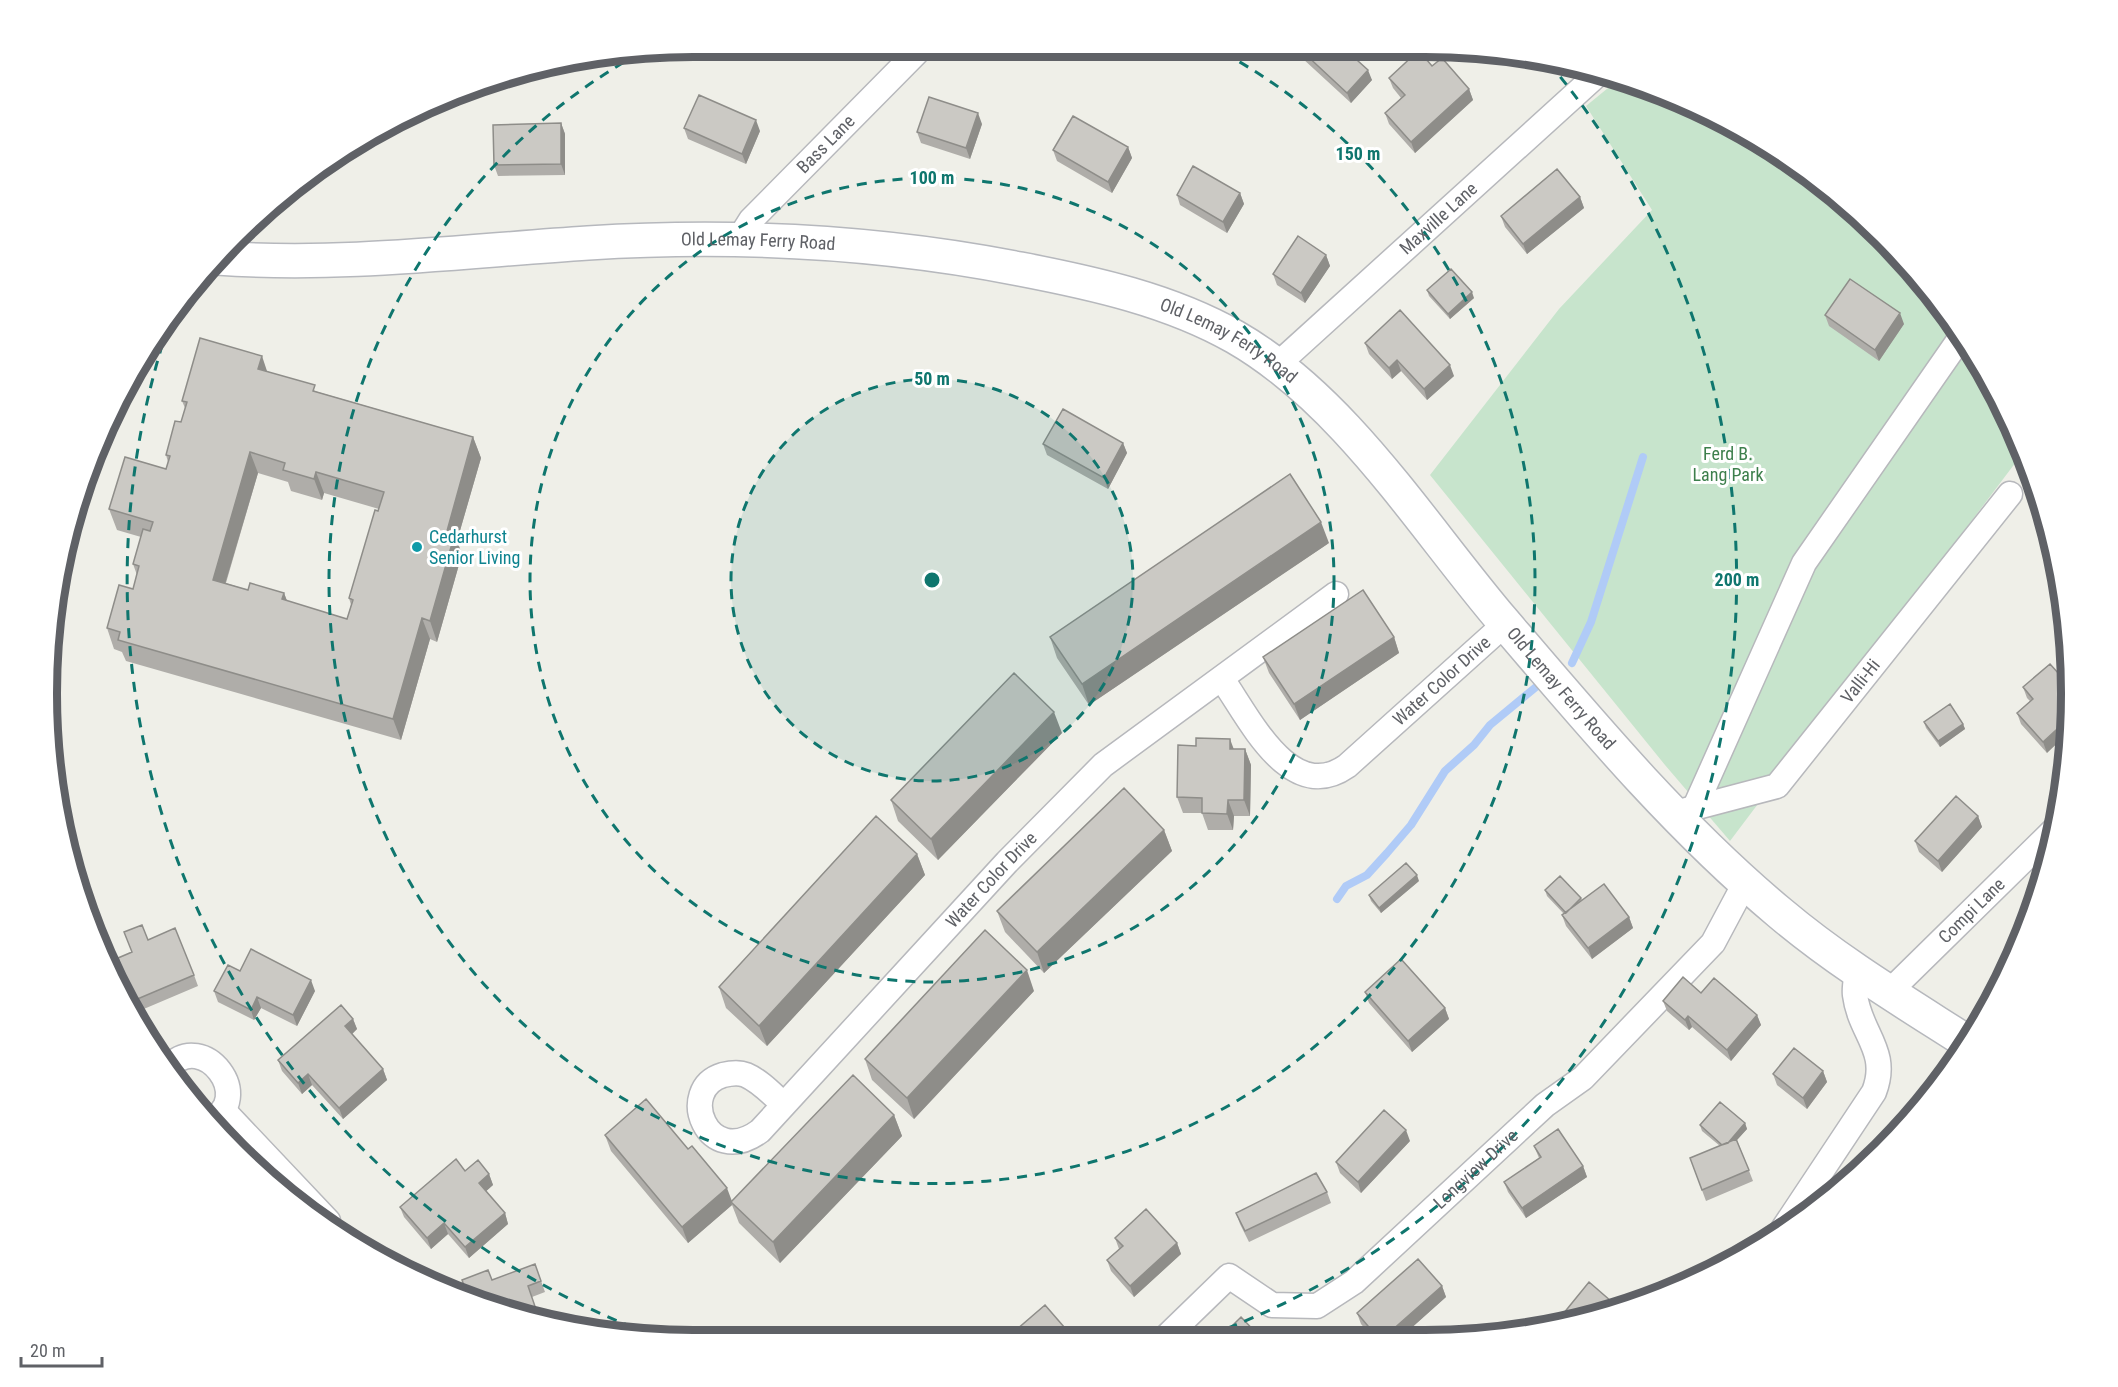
<svg xmlns="http://www.w3.org/2000/svg" width="2118" height="1387" viewBox="0 0 2118 1387" font-family="'Roboto Condensed',sans-serif">
  <rect width="100%" height="100%" fill="#efefe8"/>
  <!-- green -->
  <path fill="#c7e4cc" d="M1619 79 1710 113 1851 207 1938 300 2005 408 2022 454 1730 841 1665 765 1430 475 1559 309 1652 210 1586 106Z"/>
  <g fill="none" stroke-linecap="round" stroke-linejoin="round">
    <!-- stream -->
    <path stroke="#b0cbf7" stroke-width="8" d="M1572 663 1591 622 1643 457
      M1337 899 1346 886 1367 875 1387 853 1411 825 1445 771 1474 745 1490 725 1536 687"/>
    <!-- street casing -->
    <g stroke="#b7b8bc" stroke-width="27">
      <g id="street">
        <path id="s1" d="M739 239 751 220 917 52"/>
        <path id="s2" d="M1277 365 1600 72"/>
        <path id="s3" d="M1222 679C1249 717 1290 806 1347 766L1505 624"/>
        <path d="M1695 807 1804 563 1961 337"/>
        <path id="s4" d="M1686 810 1777 786 2010 494"/>
        <path id="s5" d="M1889 992 2054 830"/>
        <path d="M169 1067C203 1029 257 1098 209 1122"/>
        <path id="s6" d="M783 1104C772 1094 760 1081 746 1075 739 1072 731 1073 723 1075 676 1089 707 1170 760 1131L1007 862 1103 765 1336 594"/>
        <path d="M223 1110 328 1221"/>
        <path d="M1783 1229 1874 1092C1890 1051 1860 1034 1855 995 1854 988 1856 979 1857 972"/>
        <path id="s7" d="M1165 1338 1229 1276 1272 1305 1317 1306 1354 1282 1545 1105 1583 1078 1713 943 1745 883"/>
      </g>
    </g>
    <!-- secondary casing -->
    <g stroke="#b6b8bd" stroke-width="36">
      <g id="secondary">
        <path id="s8" d="M217 258C341 267 464 251 588 243 733 234 877 241 1020 269 1093 283 1170 300 1235 337 1345 400 1422 526 1503 621 1590 723 1677 827 1780 913 1838 962 1903 1001 1967 1042"/>
      </g>
    </g>
    <!-- street -->
    <use href="#street" stroke="#fff" stroke-width="24"/>
    <!-- secondary -->
    <use href="#secondary" stroke="#fff" stroke-width="33"/>
  </g>
  <!-- wall -->
  <path fill="#afada9" fill-rule="evenodd" d="M1299 52H1350L1349 53 1372 80 1351 103 1302 58Z
    M1432 66 1469 89 1473 100 1415 153 1389 124 1385 113 1401 98 1393 88 1389 78Z
    M561 123 565 134V175L498 176 494 165Z
    M982 124 970 159 921 143 917 132Z
    M684 128 760 131 746 164 688 139Z
    M1128 147 1132 158 1112 193 1057 161 1053 150Z
    M1240 193 1244 204 1227 233 1180 205 1177 195Z
    M1580 197 1584 208 1527 254 1505 227 1501 216Z
    M1326 255 1330 266 1305 303 1277 285 1273 274Z
    M1427 290 1474 298 1450 319 1429 296Z
    M1825 315 1904 324 1879 361 1829 326Z
    M1365 343 1454 376 1427 400 1401 371 1392 379 1369 354Z
    M267 371 318 392 473 437 481 458 457 541 462 554 437 642 430 639 401 740 126 661 122 652 114 649 107 628 133 589 137 575 133 564 141 537 117 530 109 509 166 469 168 462 166 455 181 422 185 408 182 401ZM258 473 288 482 291 491 322 500 324 493 379 509 349 598 351 605 347 619 287 601 284 593 248 590 226 583Z
    M1123 443 1127 453 1108 489 1047 455 1043 444Z
    M1329 543 1089 705 1057 658 1050 637Z
    M1394 637 1399 653 1300 720 1269 673 1263 657Z
    M2050 664 2047 753 2021 724 2017 713 2030 701 2027 698 2023 687Z
    M1924 722 1963 724 1965 729 1940 747 1926 728Z
    M1062 733 938 860 898 821 891 800Z
    M1234 749H1245L1251 765 1250 816H1234L1233 830H1208L1202 813H1183L1177 797Z
    M1978 816 1982 827 1942 872 1919 852 1915 841Z
    M1164 830 1172 851 1044 973 1005 932 997 911Z
    M917 854 925 875 767 1046 726 1008 719 987Z
    M1419 881 1381 913 1371 901 1369 895Z
    M1545 890 1581 898 1582 900 1629 917 1633 928 1592 959 1566 926 1562 915 1564 914 1547 896Z
    M148 940 194 975 198 986 132 1014 119 983 126 980 132 952Z
    M240 971 315 991 297 1026 261 1008 254 1020 218 1002 214 991Z
    M1034 991 914 1119 872 1080 865 1059Z
    M1365 992 1445 1008 1449 1019 1412 1052 1369 1003Z
    M1663 1001 1757 1015 1761 1025 1731 1061 1692 1027 1689 1030 1667 1011Z
    M353 1019 357 1029 352 1034 383 1069 387 1080 343 1119 312 1085 302 1094 282 1071 278 1060Z
    M1823 1071 1827 1082 1807 1109 1777 1085 1773 1074Z
    M894 1115 902 1136 780 1263 739 1223 732 1205 688 1243 611 1151 605 1135 732 1201Z
    M1745 1123 1747 1129 1737 1140 1753 1181 1706 1201 1690 1158 1720 1146 1702 1131 1700 1125Z
    M1410 1141 1361 1193 1340 1173 1336 1162Z
    M1534 1146 1583 1166 1587 1177 1526 1218 1508 1192 1504 1182 1539 1158Z
    M465 1171 489 1174 493 1185 486 1191 505 1213 508 1224 469 1258 448 1234 431 1249 404 1217 400 1207Z
    M1327 1192 1331 1203 1249 1242 1240 1224 1236 1213Z
    M1115 1238 1177 1243 1181 1254 1134 1297 1111 1271 1107 1260 1119 1249Z
    M535 1264 545 1292 532 1297 492 1280Z
    M1442 1286 1446 1297 1399 1339H1374L1361 1324 1357 1313Z"/>
  <!-- shaded-wall -->
  <path fill="#8e8d89" d="M1368 70 1372 80 1351 103 1347 93Z
    M1469 89 1473 100 1415 153 1411 142Z
    M978 113 982 124 970 159 966 148Z
    M756 120 760 131 746 164 742 154Z
    M561 123 565 134V175L561 164Z
    M1128 147 1132 158 1112 193 1108 182Z
    M1240 193 1244 204 1227 233 1223 222Z
    M1580 197 1584 208 1527 254 1523 244Z
    M1326 255 1330 266 1305 303 1301 293Z
    M1472 292 1474 298 1450 319 1448 314Z
    M1900 313 1904 324 1879 361 1875 350Z
    M262 356 269 377 258 369Z
    M1397 360 1401 371 1392 379 1389 368Z
    M1450 365 1454 376 1427 400 1424 389Z
    M473 437 481 458 457 541 462 554 437 642 430 621 447 531Z
    M1123 443 1127 453 1108 489 1104 478Z
    M250 452 258 473 220 601 213 580Z
    M316 472 324 493 322 500 314 479Z
    M1321 522 1329 543 1089 705 1082 684Z
    M284 593 292 614 282 599Z
    M422 618 430 639 401 740 393 719Z
    M1394 637 1399 653 1300 720 1294 704Z
    M1054 712 1062 733 938 860 931 839Z
    M2068 719 2067 734 2047 753 2043 742Z
    M1963 724 1965 729 1940 747 1938 741Z
    M1230 739 1236 755 1230 749Z
    M1245 749 1251 765 1250 816 1244 800Z
    M1228 800 1234 816 1233 830 1227 814Z
    M1978 816 1982 827 1942 872 1938 861Z
    M1164 830 1172 851 1044 973 1037 952Z
    M917 854 925 875 767 1046 759 1026Z
    M1417 875 1419 881 1381 913 1379 908Z
    M1629 917 1633 928 1592 959 1588 948Z
    M1027 970 1034 991 914 1119 907 1098Z
    M311 980 315 991 297 1026 293 1015Z
    M257 997 261 1008 254 1020 251 1010Z
    M1445 1008 1449 1019 1412 1052 1408 1041Z
    M1757 1015 1761 1025 1731 1061 1727 1050Z
    M1688 1016 1692 1027 1689 1030 1685 1020Z
    M353 1019 357 1029 349 1037 345 1026Z
    M383 1069 387 1080 343 1119 339 1108Z
    M1823 1071 1827 1082 1807 1109 1803 1098Z
    M308 1074 312 1085 302 1094 298 1083Z
    M894 1115 902 1136 780 1263 773 1242Z
    M1745 1123 1747 1129 1726 1152 1724 1146Z
    M1406 1130 1410 1141 1361 1193 1358 1182Z
    M1583 1166 1587 1177 1526 1218 1522 1208Z
    M489 1174 493 1185 483 1194 479 1183Z
    M727 1188 733 1204 731 1202 732 1205 688 1243 682 1227Z
    M505 1213 508 1224 469 1258 465 1247Z
    M444 1223 448 1234 431 1249 427 1238Z
    M1177 1243 1181 1254 1134 1297 1130 1286Z
    M1442 1286 1446 1297 1399 1339H1382Z"/>
  <!-- building -->
  <path fill="#cbc9c4" stroke="#8e8d89" stroke-width="1.5" fill-rule="evenodd" d="M1303 52H1348L1368 70 1347 93Z
    M1417 52H1420L1432 66 1442 58 1469 89 1411 142 1385 113 1405 95 1389 78Z
    M699 95 756 120 742 154 684 128Z
    M929 97 978 113 966 148 917 132Z
    M1073 116 1128 147 1108 182 1053 150Z
    M561 123V164L494 165 493 125Z
    M1193 166 1240 193 1223 222 1177 195Z
    M1557 169 1580 197 1523 244 1501 216Z
    M1298 236 1326 255 1301 293 1273 274Z
    M1451 269 1472 292 1448 314 1427 290Z
    M1850 279 1900 313 1875 350 1825 315Z
    M1400 310 1450 365 1424 389 1397 360 1389 368 1365 343Z
    M200 338 262 356 258 369 315 385 313 391 473 437 447 531 455 533 430 621 422 618 393 719 118 640 120 632 107 628 119 585 133 589 139 566 133 564 143 529 150 531 153 522 109 509 125 457 166 469 170 456 166 455 175 421 181 422 187 402 182 401ZM250 452 285 463 283 470 314 479 316 472 384 492 378 511 375 510 349 598 353 600 347 619 282 599 284 593 250 583 248 590 213 580Z
    M1063 409 1123 443 1104 478 1043 444Z
    M1290 474 1321 522 1082 684 1050 637Z
    M1363 590 1394 637 1294 704 1263 657Z
    M2050 664 2059 674 2070 664 2068 719 2043 742 2017 713 2033 699 2023 687Z
    M1014 673 1054 712 931 839 891 800Z
    M1950 704 1963 724 1938 741 1924 722Z
    M1196 738 1230 739V749H1245L1244 800H1228L1227 814 1202 813V798L1177 797 1178 745 1196 746Z
    M1124 788 1164 830 1037 952 997 911Z
    M1956 796 1978 816 1938 861 1915 841Z
    M876 816 917 854 759 1026 719 987Z
    M1406 863 1417 875 1379 908 1369 895Z
    M1560 876 1581 898 1566 913 1545 890Z
    M1604 884 1629 917 1588 948 1562 915Z
    M142 925 148 940 175 928 194 975 128 1003 119 983 126 980 118 958 132 952 124 932Z
    M985 930 1027 970 907 1098 865 1059Z
    M251 949 311 980 293 1015 257 997 251 1010 214 991 228 965 240 971Z
    M1401 959 1445 1008 1408 1041 1365 992Z
    M1683 977 1701 993 1714 978 1757 1015 1727 1050 1688 1016 1685 1020 1663 1001Z
    M341 1005 353 1019 345 1026 383 1069 339 1108 308 1074 298 1083 278 1060Z
    M1794 1048 1823 1071 1803 1098 1773 1074Z
    M853 1075 894 1115 773 1242 731 1202Z
    M646 1099 688 1149 692 1146 727 1188 682 1227 605 1135Z
    M1720 1102 1745 1123 1728 1143 1722 1145 1700 1125Z
    M1384 1110 1406 1130 1358 1182 1336 1162Z
    M1558 1129 1583 1166 1522 1208 1504 1182 1541 1157 1534 1146Z
    M1736 1139 1749 1170 1702 1190 1690 1158Z
    M456 1159 465 1171 478 1160 489 1174 479 1183 505 1213 465 1247 444 1223 427 1238 400 1207Z
    M1316 1173 1327 1192 1245 1231 1236 1213Z
    M1146 1209 1177 1243 1130 1286 1107 1260 1123 1246 1115 1238Z
    M1418 1259 1442 1286 1382 1339H1379L1357 1313Z
    M535 1264 541 1281 528 1286 540 1321 526 1318 468 1297 462 1280 488 1270 492 1280Z
    M1589 1282 1619 1308 1592 1319 1564 1323 1559 1319Z
    M1045 1305 1071 1335 1069 1337H1008Z
    M1241 1317 1261 1338H1220Z"/>
  <!-- distance rings -->
  <circle cx="932" cy="580" r="201" fill="#0f766e" fill-opacity=".12"/>
  <g fill="none" stroke="#0f766e" stroke-width="3" stroke-dasharray="10 8">
    <circle cx="932" cy="580" r="201"/>
    <circle cx="932" cy="580" r="402"/>
    <path d="M1224 53A603 603 0 1 1 640 53"/>
    <path d="M650 1334A805 805 0 0 1 171 318M1549 63A805 805 0 0 1 1207 1336"/>
  </g>
  <!-- markers -->
  <circle fill="#0f9aa8" stroke="#fff" stroke-width="2" cx="417" cy="547" r="6"/>
  <g text-anchor="middle" stroke-width="6" stroke-linejoin="round" paint-order="stroke">
    <!-- street labels -->
    <g font-size="18" fill="#5f6166" stroke="#fff">
      <text dy="6" stroke="none"><textPath href="#s1" startOffset="129">Bass Lane</textPath></text>
      <text dy="6" stroke="none"><textPath href="#s2" startOffset="218">Maxville Lane</textPath></text>
      <text dy="6" stroke="none"><textPath href="#s8" startOffset="542">Old Lemay Ferry Road</textPath></text>
      <text dy="6" stroke="none"><textPath href="#s8" startOffset="1028">Old Lemay Ferry Road</textPath></text>
      <text dy="6" stroke="none"><textPath href="#s3" startOffset="300">Water Color Drive</textPath></text>
      <text dy="6" stroke="none"><textPath href="#s4" startOffset="228">Valli-Hi</textPath></text>
      <text dy="6" stroke="none"><textPath href="#s8" startOffset="1514">Old Lemay Ferry Road</textPath></text>
      <text dy="6" stroke="none"><textPath href="#s6" startOffset="537">Water Color Drive</textPath></text>
      <text dy="6" stroke="none"><textPath href="#s5" startOffset="116">Compi Lane</textPath></text>
      <text dy="6" stroke="none"><textPath href="#s7" startOffset="396">Longview Drive</textPath></text>
    </g>
    <!-- park labels -->
    <g font-size="18" fill="#3d7f4c" stroke="#fff">
      <text x="1728" y="460">Ferd B.<tspan x="1728" dy="21">Lang Park</tspan></text>
    </g>
    <!-- culture labels -->
    <g font-size="18" fill="#0d838f" stroke="#fff" text-anchor="start">
      <text x="429" y="543">Cedarhurst<tspan x="429" dy="21">Senior Living</tspan></text>
    </g>
  </g>
  <!-- crop -->
  <path d="M0 0H2118V1387H0ZM693 57H1425A636 636 0 0 1 2061 693V694A636 636 0 0 1 1425 1330H693A636 636 0 0 1 57 694V693A636 636 0 0 1 693 57Z" fill="#fff" fill-rule="evenodd"/>
  <path fill="none" stroke="#5f6166" stroke-width="8" d="M693 57H1425A636 636 0 0 1 2061 693V694A636 636 0 0 1 1425 1330H693A636 636 0 0 1 57 694V693A636 636 0 0 1 693 57Z"/>
  <circle cx="932" cy="580" r="9" fill="#0f766e" stroke="#fff" stroke-width="3"/>
  <g font-size="18" text-anchor="middle" font-weight="bold" fill="#0f766e" stroke="#fff" stroke-width="6" stroke-linejoin="round" paint-order="stroke">
    <text x="1358" y="160">150 m</text>
    <text x="932" y="184">100 m</text>
    <text x="932" y="385">50 m</text>
    <text x="1737" y="586">200 m</text>
  </g>
  <!-- scale -->
  <path d="M21 1357v9h81v-9" fill="none" stroke="#5f6166" stroke-width="3"/>
  <text x="30" y="1357" font-size="18" fill="#5f6166" stroke="#ffffff" stroke-width="4.5" paint-order="stroke">20 m</text>
</svg>
